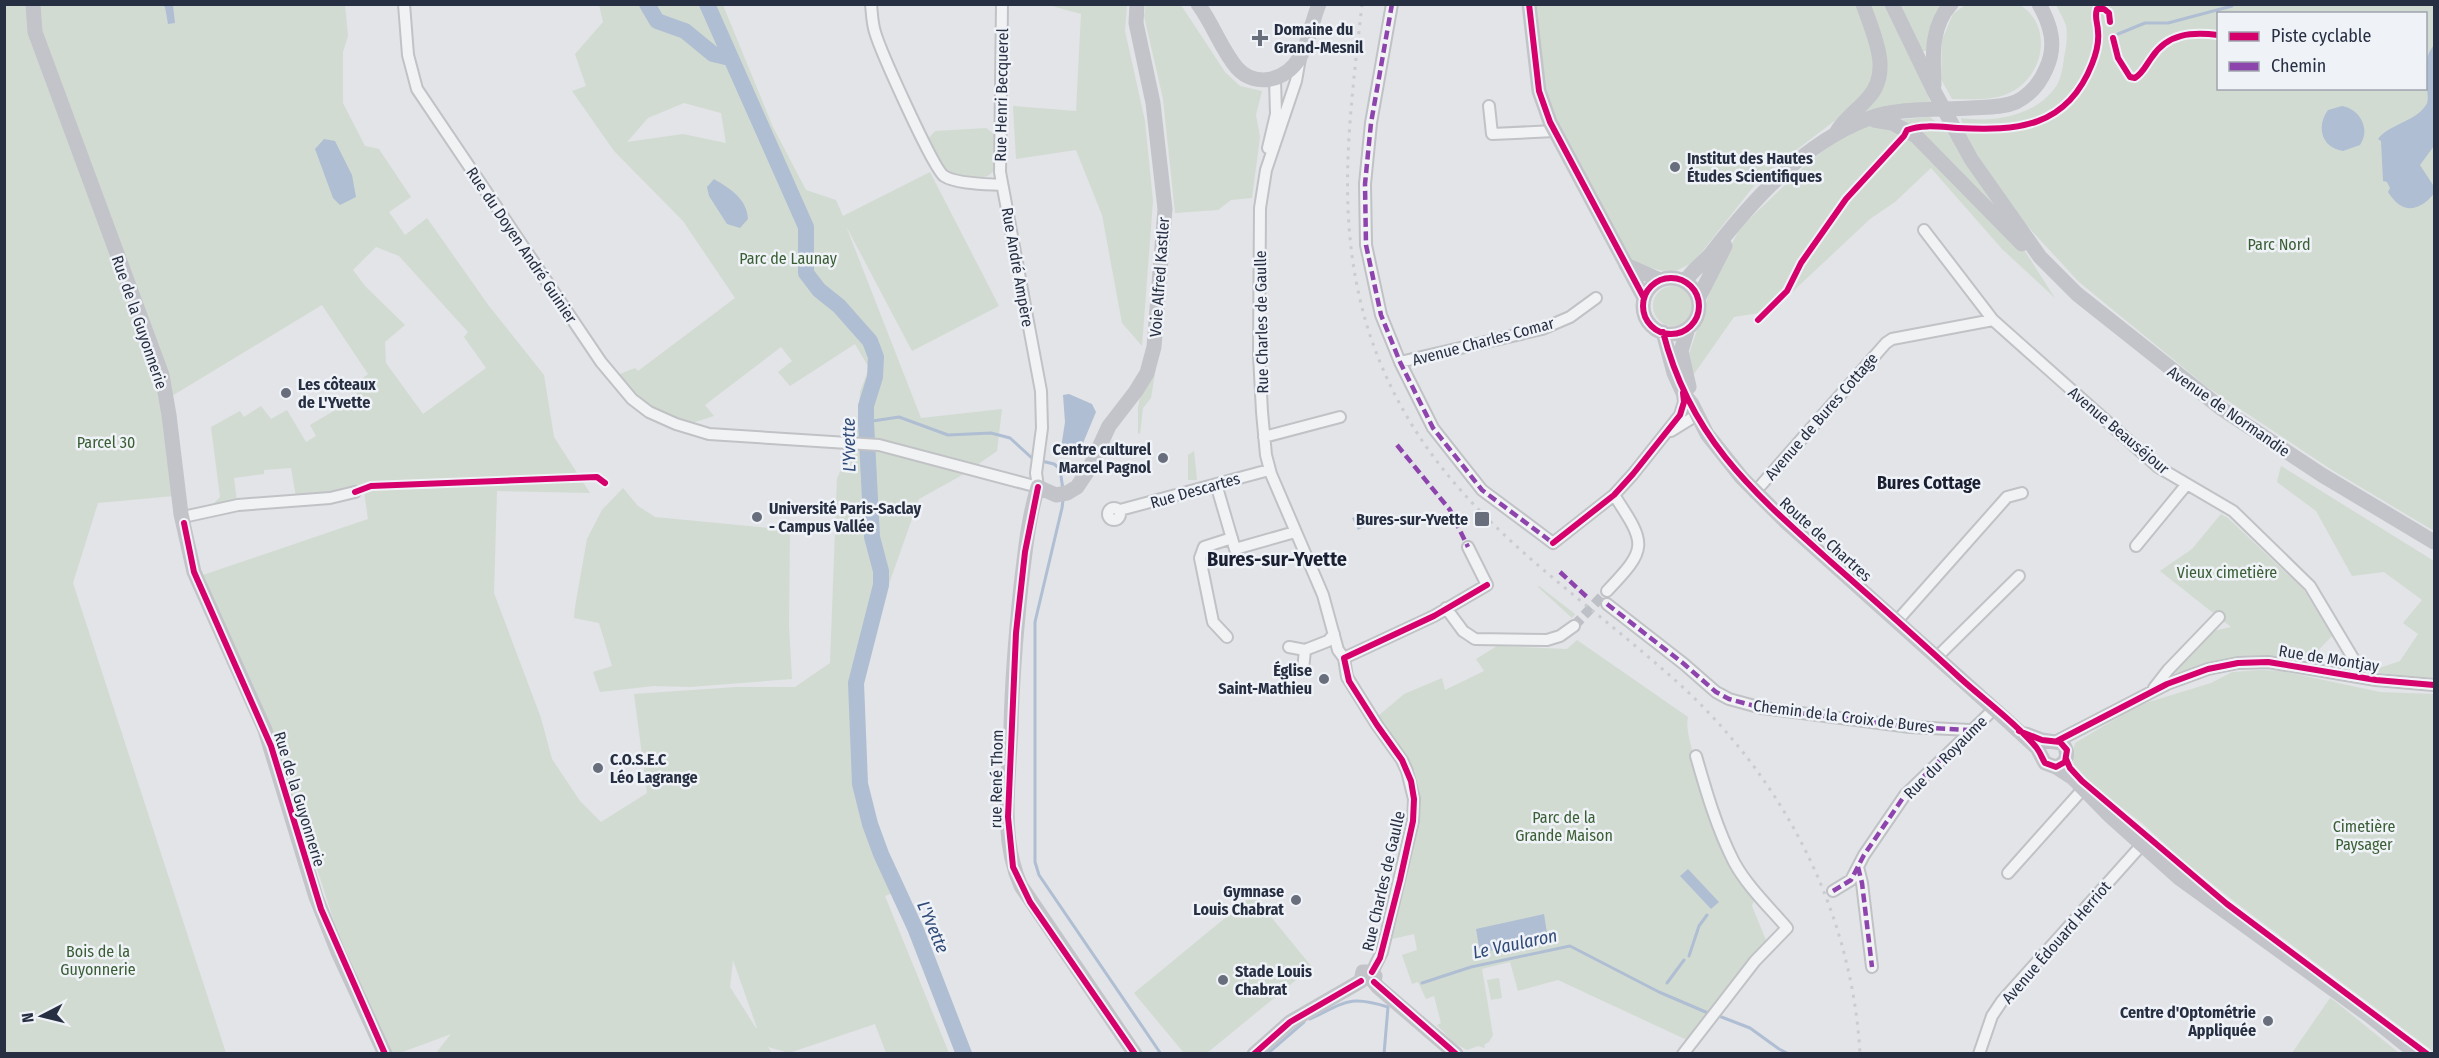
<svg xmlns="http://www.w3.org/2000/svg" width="2439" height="1058" viewBox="0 0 2439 1058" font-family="'Fira Sans Condensed',sans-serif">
  <rect width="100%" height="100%" fill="#e2e4e7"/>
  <!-- green -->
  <path fill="#d2dbd2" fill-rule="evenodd" d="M5 5H345L348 36 343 52V103L365 146 379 149 411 197 389 212 405 235 427 218 489 306 544 375 554 437 590 493 497 491 494 593 541 718 552 759 580 801 601 822 647 793 634 694 736 687H795L830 663 837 479 858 428 860 392 869 368 855 344 790 386 778 372 792 361 781 347 705 405 714 416 689 424C653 410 642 406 620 374L635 368 638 371 735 298 683 221 614 151 572 91 586 86 575 54 603 22 599 5H723L773 127 806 190 836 200 843 216 930 172 999 306 912 351 846 226 921 418 1002 409 997 451 964 474 919 499 889 584 852 704 855 779 871 839 893 893 885 896 949 1053H886L875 1024 789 1053 768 1047 772 1053H436L451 1034 400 1053H392L338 934 308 841 203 575 368 519 363 484 327 493 296 497 291 468 264 470V474L234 478 237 502 209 508 220 497 211 427 240 411 244 417 261 406 271 419 287 410 306 442 316 436 310 425 357 397V383L368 374 322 305 162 402 174 496 98 503 73 583 226 1053 5 1054ZM684 103 721 113 726 143 683 134 627 142 648 118ZM376 247 399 256 468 332 464 337 486 368 423 414 386 363 385 342 405 325 365 286 353 270ZM733 960 757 1028H756L730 987Z
    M1048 5H1127L1125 31 1145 121 1153 201 1142 346 1122 323 1102 215 1076 150 1016 159 1013 106 1076 111 1081 14Z
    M1146 5H1181L1225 72 1240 86 1262 91 1256 115 1260 137 1252 198 1231 200 1218 210 1175 213 1163 99 1144 16Z
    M1534 5H1887L1931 103 1833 122 1761 177 1694 262 1672 273 1638 265 1623 252 1560 133 1543 88Z
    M1901 5H1945L1928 51H1921Z
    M1965 5H2020C2055 27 2043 80 2007 94 1991 101 1970 99 1952 99L1941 79 1942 40 1953 14Z
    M2056 5H2434V531L2332 470 2207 387 2079 282 2017 215 1967 140 1961 118C1994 123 2037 116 2057 85 2061 78 2063 67 2064 58 2066 49 2068 35 2066 26 2064 19 2059 11 2056 5ZM2218 14H2426V88H2218Z
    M1930 117 1949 133 2055 298 2002 249 1931 168 1895 202 1870 219 1772 311 1734 317 1694 374 1686 363 1715 276 1740 228 1809 162 1860 123Z
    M986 128 994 134 995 138C995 147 997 158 995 167 990 184 960 180 949 171 940 164 934 150 928 139L935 131Z
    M1653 306a20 20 0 1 1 40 0a20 20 0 1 1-40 0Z
    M1156 367 1151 398 1143 408 1140 434 1138 433V408L1140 398Z
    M1194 451 1197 480H1188V455Z
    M2281 466 2434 561V680L2380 673 2374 670 2400 661 2418 634 2403 623 2422 600 2384 572 2352 576 2316 511 2277 482Z
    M623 488 638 506 655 517 790 530 789 626 792 679 690 687 654 686 600 692 593 672 612 666 599 623 574 618 575 607 587 539 602 510Z
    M2221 514 2228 518 2304 590 2332 636 2309 660C2259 652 2223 658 2176 673L2172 671 2208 632 2231 627 2160 571 2192 549Z
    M1539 586 1575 614 1572 618 1538 587Z
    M1577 640 1688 717C1680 747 1740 864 1755 897L1752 906 1766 940 1760 951 1709 1017 1702 1018 1687 1040 1558 980 1518 991 1510 962 1482 969 1493 1035 1489 1042 1484 1045 1485 1048 1478 1046 1467 1050 1454 1043 1437 1025 1441 1023 1434 996 1426 999 1418 982 1412 984 1402 955 1417 950 1414 934 1392 939 1419 817 1415 771 1377 717 1404 694 1442 678 1445 690 1484 671 1476 659 1497 646 1567 649Z
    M2260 670 2281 671 2380 692 2434 694V1052L2235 902 2181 859 2142 823 2094 787 2069 764 2075 743 2139 705 2211 683 2232 672Z
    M1253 895 1312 967 1207 1053H1184L1134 993Z
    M1499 978 1502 998 1491 1000 1487 980Z
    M2330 998H2331L2399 1053H2292Z"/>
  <!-- water -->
  <path fill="#afbed3" d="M162 5H173L175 23 168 24 165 7Z
    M2434 45V146L2420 165 2433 185V195C2417 213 2401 213 2388 192L2390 188 2387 182 2383 181 2381 141 2378 139C2389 124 2415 122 2426 105 2433 95 2416 67 2434 45Z
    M2342 106C2360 109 2371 129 2360 145L2343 151C2321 148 2316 126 2328 110Z
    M324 139 335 141 352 175 356 197 340 205 333 198 315 149Z
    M714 179C731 189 747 199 748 219L740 228 727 224 709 196 707 187Z
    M1069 394 1092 404 1096 412 1078 455 1067 453 1061 448 1065 422 1063 395Z
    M1363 514 1369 524 1358 530 1352 518Z
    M1688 869 1719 902 1711 909 1680 876Z
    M1544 914 1548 939 1480 953 1476 929Z"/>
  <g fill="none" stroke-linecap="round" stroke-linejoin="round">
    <!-- stream -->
    <path stroke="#afbed3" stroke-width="3" d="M2118 34 2145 23H2168L2232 6
      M866 422 899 417 948 435 991 433 1010 438 1033 459 1054 464 1060 469 1063 490
      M1060 469 1072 472
      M1063 500 1062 508 1035 622V862L1039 875 1161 1054
      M1689 956 1699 926 1707 915
      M1422 983 1471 967 1570 946 1659 992 1708 1013
      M1667 983 1684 960
      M1719 1016 1750 1028 1779 1049 1789 1054
      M1310 1019C1346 1002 1349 995 1388 1007L1384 1054
      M1267 1054 1304 1022"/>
    <!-- river -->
    <path stroke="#afbed3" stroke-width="16" d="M647 4 657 21 685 31 713 54 730 58
      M707 4 806 227V273L819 290 839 306 870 341 876 357 875 377 866 406V422L872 537 881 571V585L856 683 860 784 870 824 881 854 916 930 964 1054"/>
    <!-- street-tunnel -->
    <path stroke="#bdc0c6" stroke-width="10" stroke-dasharray="10 5" stroke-linecap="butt" d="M1574 626 1607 591"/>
    <!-- street casing -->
    <g stroke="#c0c2c5" stroke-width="14">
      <path id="street" d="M404 4 408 55 417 89 601 362 632 399 649 412 676 424 709 434 879 445 1038 487 1036 473 1042 428 1041 391 1000 172 1002 4
        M871 4C872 13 872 23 875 32 880 50 933 168 944 176 956 184 987 184 1002 185
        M1392 4 1371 123 1365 184 1366 245 1381 315 1400 362 1433 428 1482 490 1553 543 1614 495 1633 474 1680 415 1684 402 1683 394
        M1300 58 1296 81 1266 170 1260 208 1259 355 1262 412 1266 455 1271 474 1323 595 1338 650 1344 658 1347 677 1377 725 1402 760 1407 771 1414 799 1413 821 1382 952 1372 972
        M1489 106 1492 134 1555 131
        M1268 148 1276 114 1275 79
        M1924 230 1993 320 2158 467 2233 511 2310 586 2353 658 2357 677
        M1400 362 1542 329 1570 317 1596 298
        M1671 431 1697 415
        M1264 437 1340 417
        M1216 484 1235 549 1295 532
        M1755 492 1886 343 1892 339 1993 320
        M1108 514a6 6 0 1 1 12 0a6 6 0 1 1-12 0Z
        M1120 510 1269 470
        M183 517 238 505 330 498 355 492
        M2136 546 2187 484
        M1607 591C1648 548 1647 545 1614 495
        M1607 604 1684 664 1716 692 1729 699 1762 708 1910 727 1970 730
        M1446 608 1463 631 1475 639 1547 640 1560 636 1574 626
        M1897 621 2007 497 2022 493
        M1227 637 1213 622 1200 558 1204 547 1232 538
        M1289 647 1305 650
        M1305 650 1328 641 1334 634
        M1937 657 2019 576
        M1344 658 1434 616 1487 585 1468 547
        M1303 670 1305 650
        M2154 688 2168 670 2219 617
        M2057 741 2167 684 2208 669 2238 663 2268 662 2376 680 2434 685
        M1858 867 1862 883 1872 967
        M2008 873 2083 789
        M1833 891 1851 880 1864 855 1905 795 1994 709
        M1683 1054 1755 961 1787 928C1769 907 1747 886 1734 862 1717 829 1706 791 1696 756
        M1979 1054 1992 1016 2002 1001 2147 839"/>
    </g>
    <!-- street -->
    <use href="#street" stroke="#f1f2f4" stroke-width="10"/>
    <!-- secondary -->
    <path stroke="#c3c4c9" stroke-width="15" d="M33 4 35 32 162 375 169 415 181 514 194 572 265 730 316 897 338 952 385 1054
      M1198 4C1213 24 1221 49 1237 68 1256 89 1287 80 1300 57 1309 42 1312 21 1319 4
      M1529 4 1539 91 1550 122 1644 298
      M1892 4 1934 91
      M1934 85C1933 57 1930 27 1951 4
      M1874 120 1892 123 1916 136 2022 244
      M1836 133C1845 118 1857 111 1868 98 1893 71 1873 34 1863 4
      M1959 137 1971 159 2040 257 2077 294 2222 409 2322 475 2434 542
      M1626 265 1660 280
      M1643 306a28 28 0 1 1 56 0a28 28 0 1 1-56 0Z
      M1685 282C1691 271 1702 264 1710 255 1751 202 1802 144 1867 119 1899 107 1937 110 1971 108 1986 107 2002 108 2016 102 2030 95 2040 83 2046 69 2057 46 2051 25 2039 4
      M1698 299 1725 246
      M1688 328 1681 351 1689 387
      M1663 332 1674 373 1683 393 1692 404 1707 434 1742 478 1786 522 2001 715 2037 748 2045 763 2056 767 2073 778 2110 816 2179 878 2370 1016 2417 1054
      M2026 734 2042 740 2062 743C2070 753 2067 763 2056 767
      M1361 981 1363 972H1372L1375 976 1374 982 1378 987 1456 1054
      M1135 1054 1021 886C999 838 1009 780 1011 728 1012 680 1016 633 1021 586 1025 553 1028 519 1038 487L1056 495 1067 493 1077 487 1089 469 1109 426 1136 391 1147 373 1154 347 1165 209 1153 103 1136 23 1137 4
      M1254 1054 1290 1022 1361 981"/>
    <!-- rail -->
    <path stroke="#cacccf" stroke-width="3" stroke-dasharray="3 6" stroke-linecap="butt" d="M1362 4C1350 116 1334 219 1368 329 1422 498 1552 570 1676 681 1782 776 1852 910 1860 1054"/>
    <!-- secondary-bridge -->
    <path stroke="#c3c4c9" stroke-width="15" d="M1934 91 1959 137"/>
    <!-- quiet -->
    <path stroke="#8e44ad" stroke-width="4.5" stroke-dasharray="9 4.5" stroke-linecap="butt" d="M1392 4 1371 123 1365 184 1366 245 1381 315 1400 362 1433 428 1482 490 1553 543
      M1397 445 1450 510 1468 547
      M1560 572 1588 598
      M1607 604 1684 664 1716 692 1729 699 1762 708 1910 727 1970 730
      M1858 867 1862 883 1872 967
      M1833 891 1851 880 1864 855 1905 795 1970 730"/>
    <!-- cycleway casing -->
    <g stroke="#eff2f7" stroke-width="10">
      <path id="cycleway" d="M1529 4 1539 91 1550 122 1644 298
        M2113 38 2118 58 2130 77 2135 78C2143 73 2146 65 2152 57 2168 33 2192 32 2218 35
        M1643 306a28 28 0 1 1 56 0a28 28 0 1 1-56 0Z
        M1758 320 1787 291 1801 263 1846 199 1904 136 1907 130C1923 124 1941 127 1958 128 2017 131 2067 128 2092 64 2096 54 2099 41 2098 32 2098 23 2094 18 2097 9H2104L2109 13 2110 22
        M1663 332C1690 438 1753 492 1831 562 1874 600 1917 638 1959 677 1984 700 2014 721 2036 747 2040 752 2042 758 2045 763L2056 767 2065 762 2067 750 2060 742 2042 740 2019 731
        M1038 487 1025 552 1016 633 1008 817 1013 867 1030 902 1135 1054
        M355 492 371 486 597 477 605 483
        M184 523 194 572 271 746 321 909 385 1054
        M1553 543 1614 495 1633 474 1680 415 1684 402 1683 393
        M2057 741 2167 684 2208 669 2238 663 2268 662 2376 680 2434 685
        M2066 759 2070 768 2082 781 2227 904 2427 1054
        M1372 972 1380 958 1400 880 1413 821 1414 799 1411 781 1402 760 1377 725 1349 681 1344 658 1434 616 1487 585
        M1374 982 1456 1054
        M1254 1054 1290 1022 1361 981"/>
    </g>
    <!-- cycleway -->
    <use href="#cycleway" stroke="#d6006c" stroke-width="6"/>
  </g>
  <!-- markers -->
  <g fill="#686e7c" stroke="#eff2f7" stroke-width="2">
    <path d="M1257 29h6v6h6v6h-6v6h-6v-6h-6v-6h6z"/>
    <circle cx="1675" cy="167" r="6"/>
    <circle cx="286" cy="393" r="6"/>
    <circle cx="1163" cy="458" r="6"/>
    <circle cx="757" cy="517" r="6"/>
    <rect x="1474" y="511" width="16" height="16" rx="3"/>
    <circle cx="1324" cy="679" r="6"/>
    <circle cx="598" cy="768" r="6"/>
    <circle cx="1296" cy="900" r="6"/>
    <circle cx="1223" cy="980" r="6"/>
    <circle cx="2268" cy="1021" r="6"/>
  </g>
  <g text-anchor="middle" stroke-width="5" stroke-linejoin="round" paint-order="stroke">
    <!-- poi labels -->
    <g font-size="16" font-weight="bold" fill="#272f42" stroke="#eff2f7" text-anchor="start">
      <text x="1274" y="35">Domaine du<tspan x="1274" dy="18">Grand-Mesnil</tspan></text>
      <text x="1687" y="164">Institut des Hautes<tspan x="1687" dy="18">Études Scientifiques</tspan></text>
      <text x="298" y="390">Les côteaux<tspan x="298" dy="18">de L'Yvette</tspan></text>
      <text x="1151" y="455" text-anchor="end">Centre culturel<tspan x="1151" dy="18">Marcel Pagnol</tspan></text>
      <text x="769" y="514">Université Paris-Saclay<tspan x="769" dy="18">- Campus Vallée</tspan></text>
      <text x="1468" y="525" text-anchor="end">Bures-sur-Yvette</text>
      <text x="1312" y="676" text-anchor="end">Église<tspan x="1312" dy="18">Saint-Mathieu</tspan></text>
      <text x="610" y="765">C.O.S.E.C<tspan x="610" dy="18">Léo Lagrange</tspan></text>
      <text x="1284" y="897" text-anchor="end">Gymnase<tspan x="1284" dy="18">Louis Chabrat</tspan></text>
      <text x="1235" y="977">Stade Louis<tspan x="1235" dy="18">Chabrat</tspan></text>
      <text x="2256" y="1018" text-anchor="end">Centre d'Optométrie<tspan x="2256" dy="18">Appliquée</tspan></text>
    </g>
    <!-- street labels -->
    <g font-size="16" fill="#272f42" stroke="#eff2f7">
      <text transform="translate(1001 95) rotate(-89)" y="6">Rue Henri Becquerel</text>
      <text transform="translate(522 245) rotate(56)" y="6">Rue du Doyen André Guinier</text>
      <text transform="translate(1018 267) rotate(80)" y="6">Rue André Ampère</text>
      <text transform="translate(1159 277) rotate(-86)" y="6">Voie Alfred Kastler</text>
      <text transform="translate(140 322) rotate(71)" y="6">Rue de la Guyonnerie</text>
      <text transform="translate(1261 322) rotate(-91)" y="6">Rue Charles de Gaulle</text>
      <text transform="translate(1483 341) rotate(-15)" y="6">Avenue Charles Comar</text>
      <text transform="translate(2229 411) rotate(35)" y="6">Avenue de Normandie</text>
      <text transform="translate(1821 416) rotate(-49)" y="6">Avenue de Bures Cottage</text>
      <text transform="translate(2119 430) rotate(40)" y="6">Avenue Beauséjour</text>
      <text transform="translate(1195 490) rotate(-16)" y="6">Rue Descartes</text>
      <text transform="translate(1826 539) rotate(42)" y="6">Route de Chartres</text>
      <text transform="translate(2329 658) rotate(9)" y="6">Rue de Montjay</text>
      <text transform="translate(1844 716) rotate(7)" y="6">Chemin de la Croix de Bures</text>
      <text transform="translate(1945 757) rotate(-45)" y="6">Rue du Royaume</text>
      <text transform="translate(996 779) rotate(-89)" y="6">rue René Thom</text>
      <text transform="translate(300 799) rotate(73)" y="6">Rue de la Guyonnerie</text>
      <text transform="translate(1383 881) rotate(-77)" y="6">Rue Charles de Gaulle</text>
      <text transform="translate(2056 942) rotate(-49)" y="6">Avenue Édouard Herriot</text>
    </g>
    <!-- park labels -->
    <g font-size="16" fill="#395e34" stroke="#eff2f7">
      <text x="2279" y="250">Parc Nord</text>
      <text x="788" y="264">Parc de Launay</text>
      <text x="106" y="448">Parcel 30</text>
      <text x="2227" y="578">Vieux cimetière</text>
      <text x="1564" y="823">Parc de la<tspan x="1564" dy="18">Grande Maison</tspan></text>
      <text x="2364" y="832">Cimetière<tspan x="2364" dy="18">Paysager</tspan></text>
      <text x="98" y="957">Bois de la<tspan x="98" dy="18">Guyonnerie</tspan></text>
    </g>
    <!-- water labels -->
    <g font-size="18" font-style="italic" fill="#304a78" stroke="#eff2f7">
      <text transform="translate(849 445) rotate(-91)" y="6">L'Yvette</text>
      <text transform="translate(933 927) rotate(67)" y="6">L'Yvette</text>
      <text transform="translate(1515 944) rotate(-12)" y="6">Le Vaularon</text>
    </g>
    <!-- neighbourhood labels -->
    <g font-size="18" font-weight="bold" fill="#1a2032" stroke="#eff2f7">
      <text x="1929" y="489">Bures Cottage</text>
    </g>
    <!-- quarter labels -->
    <g font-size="20" font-weight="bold" fill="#1a2032" stroke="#eff2f7">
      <text x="1277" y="566">Bures-sur-Yvette</text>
    </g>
  </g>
  <!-- border -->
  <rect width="2439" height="1058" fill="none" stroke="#272f42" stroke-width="12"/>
  <!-- legend -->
  <rect x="2217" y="12" width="210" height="78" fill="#eff2f7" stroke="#9fa4af" stroke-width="1.5"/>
  <rect x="2229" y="32" width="30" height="9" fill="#d6006c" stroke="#9fa4af" stroke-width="1.5"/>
  <text x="2271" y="42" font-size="18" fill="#272f42">Piste cyclable</text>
  <rect x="2229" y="62" width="30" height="9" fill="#8e44ad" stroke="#9fa4af" stroke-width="1.5"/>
  <text x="2271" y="72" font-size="18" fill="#272f42">Chemin</text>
  <!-- north arrow -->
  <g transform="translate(42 1016) rotate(263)" stroke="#eff2f7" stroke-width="4.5" paint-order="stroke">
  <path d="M0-4.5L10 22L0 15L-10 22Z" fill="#272f42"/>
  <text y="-9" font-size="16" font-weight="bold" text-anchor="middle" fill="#272f42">N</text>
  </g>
</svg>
